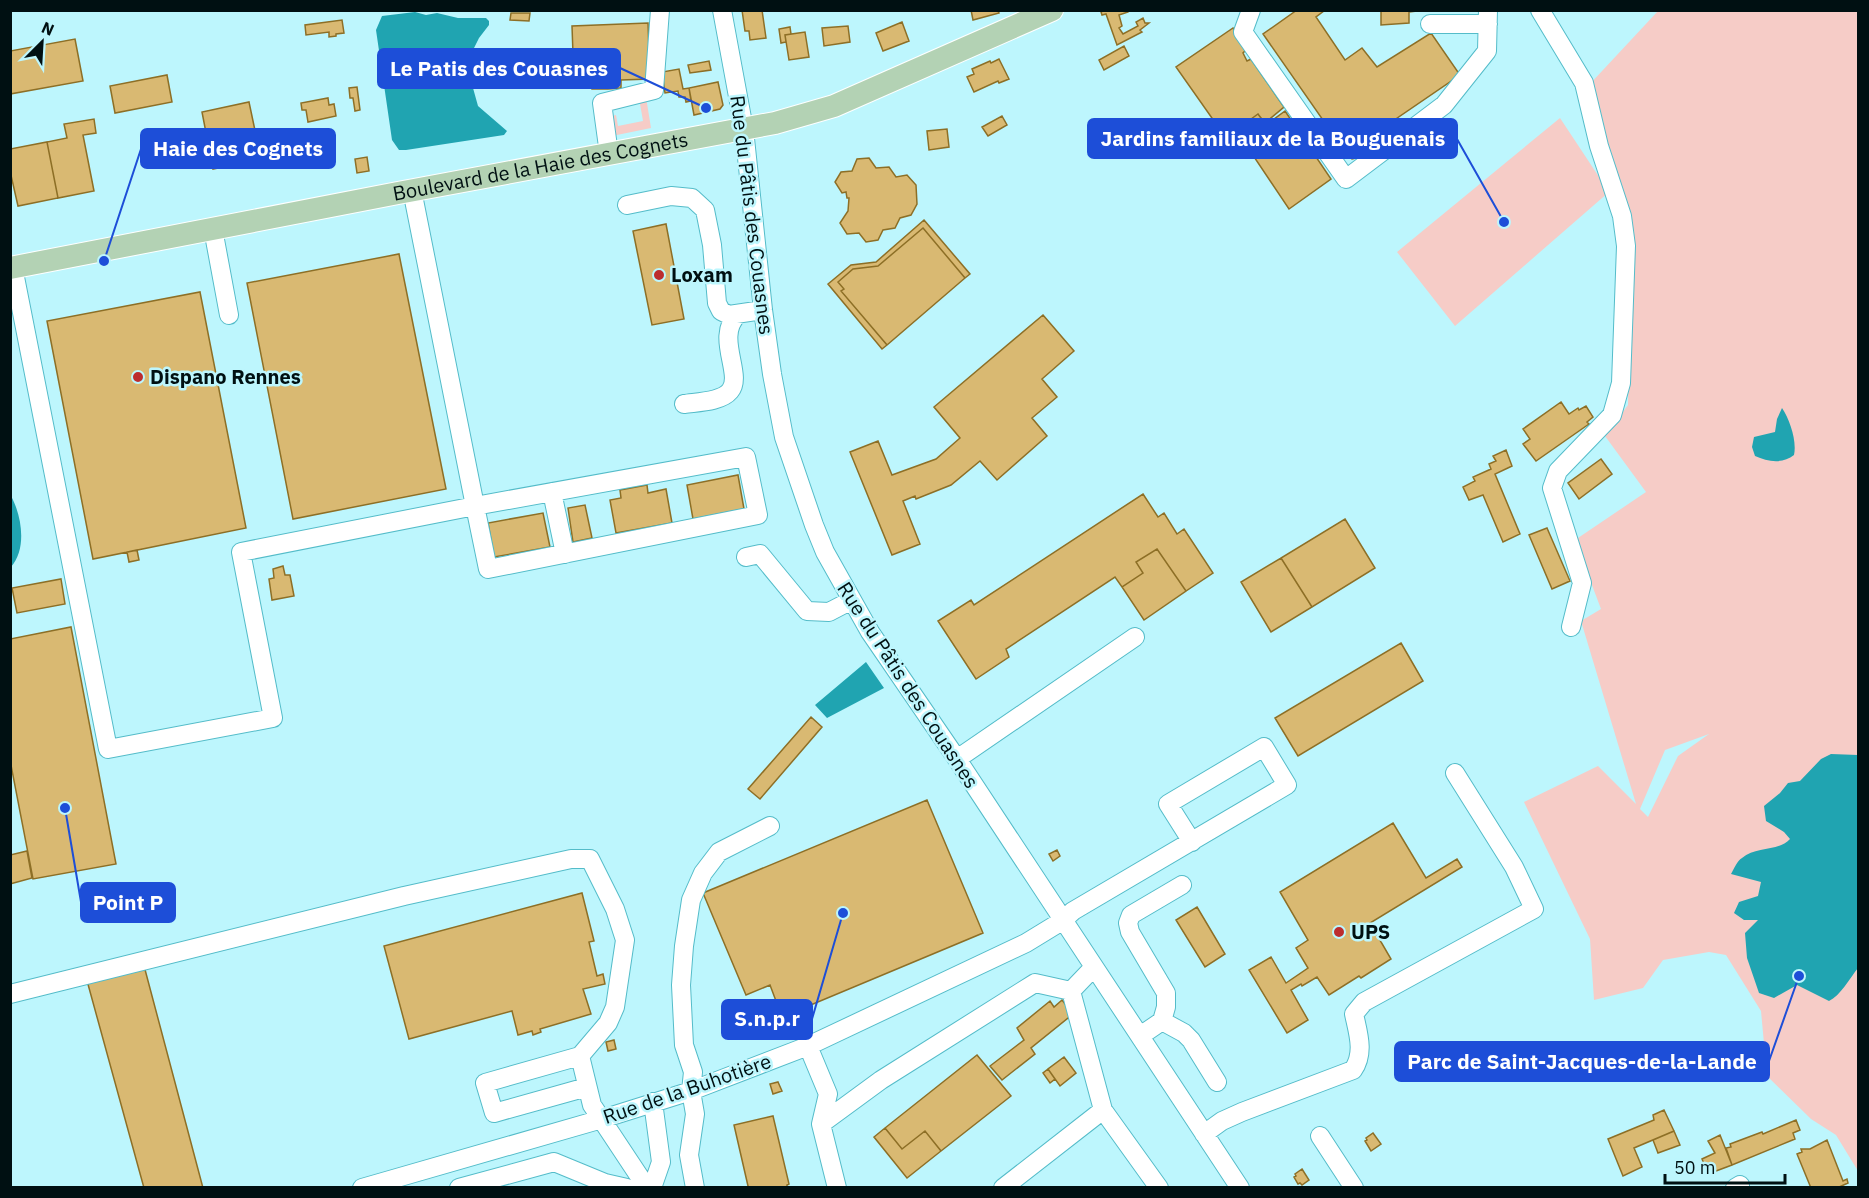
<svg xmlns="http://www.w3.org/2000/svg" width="1869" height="1198" viewBox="0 0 1869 1198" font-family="'IBM Plex Sans',sans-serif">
  <rect width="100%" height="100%" fill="#bdf6fd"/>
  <!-- green -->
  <path fill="#f6ccc7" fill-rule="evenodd" d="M1658 11H1858V1171L1836 1135 1811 1119 1767 1076 1761 1011 1726 955 1709 952 1663 960 1643 988 1594 1000 1590 939 1524 802 1598 766 1636 804 1581 621 1601 609 1575 540 1646 492 1605 436 1628 405 1631 216 1589 85ZM1709 734 1678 756 1648 817 1640 809 1665 750Z
    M646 97 651 128 612 136V116L616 115 618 126 643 121 639 98Z
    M1560 118 1609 192 1455 326 1397 252Z"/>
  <!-- water -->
  <path fill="#20a4b1" d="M415 12 426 15 437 13 458 18H486L489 21V25L479 38 472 52 473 88 478 106 507 131 504 135 406 150H399L392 140 376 30 382 16Z
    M1782 408C1790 420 1797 441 1794 455 1783 464 1768 462 1755 456L1752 447 1754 437 1775 432 1777 419Z
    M11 496C22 516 27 549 11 567Z
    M866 662 884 688 827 718 815 705Z
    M1831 754 1858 755V968C1850 978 1840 996 1829 1001L1797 985 1774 998 1759 993 1747 958 1745 933 1758 920H1744L1734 913 1739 902 1758 896 1761 882 1731 874C1734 869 1737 861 1742 858 1756 846 1778 852 1790 839L1784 832 1766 821 1764 806 1780 793 1788 783 1800 781 1821 759Z"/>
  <!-- building -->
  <path fill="#d9b972" stroke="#8d6f26" stroke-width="1.5" d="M742 10H762L766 38 750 40 749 31H745Z
    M971 10H998L999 13 973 20Z
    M1105 10H1128V12L1119 15 1122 26 1119 28 1123 34 1138 26 1136 22 1143 18 1145 23H1149L1140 30 1142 32 1117 45 1106 14 1102 15 1101 12Z
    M1297 10H1425L1409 12V23L1381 25V11H1324L1316 17 1345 60 1362 48 1377 67 1431 33 1460 75 1390 123 1394 131 1356 158 1352 159 1348 156 1263 34Z
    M511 13H530L529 21 510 20Z
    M342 20 344 33 336 34V36L329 37V32L306 35 305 25Z
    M902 22 909 41 883 51 876 33Z
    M648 23 650 79 621 80V88L608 89H592V81L574 82 572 26Z
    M848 26 850 42 824 46 822 28Z
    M790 27 791 34 785 35 786 42 781 43 779 29Z
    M1233 28 1247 49 1243 53 1247 61 1251 59 1284 107 1265 123 1258 114 1236 130 1237 132 1226 138 1176 67Z
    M805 32 809 57 789 60 785 35Z
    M75 39 83 81 10 94V51Z
    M1124 46 1129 56 1104 70 1099 60Z
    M999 59 1009 79 999 83 998 81 974 92 967 77 974 74 972 69 990 61 991 63Z
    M709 61 711 70 690 73 688 65Z
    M679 69 683 89 689 88 691 101 686 102 685 97H679L678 91 665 93 662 72Z
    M167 75 172 102 115 113 110 86Z
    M718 82 723 105 720 109 694 115 689 88Z
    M357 87 360 110 355 111 353 98H350L349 88Z
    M328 98 329 105 334 104 336 116 308 122 306 110H302L301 103Z
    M249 102 261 159 213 169 202 112Z
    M1285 111 1331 179 1289 209 1236 130 1258 114 1266 125Z
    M1002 116 1007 125 988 136 982 127Z
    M94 119 96 133 83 135 94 191 58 198 47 142 67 138 64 124Z
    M947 129 949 147 929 150 927 131Z
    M47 142 58 198 18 206 10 171V149Z
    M367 157 369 171 357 173 355 159Z
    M869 158 876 168 889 167 896 177 907 175 916 185 917 204 911 215 900 218 895 228 883 230 878 240 866 242 859 233 847 234 840 223 848 211 849 198H847L846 192 842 193 835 182 841 172 852 171 857 159Z
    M924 220 970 274 965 278 923 228 878 266 853 269 838 282 844 289 841 291 887 345 882 349 828 284 851 265 876 262Z
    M666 224 684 319 652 325 633 231Z
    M923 228 965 278 887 345 841 291 844 289 838 282 853 269 878 266Z
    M399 254 446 489 293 519 247 283Z
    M200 292 246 528 93 559 47 321Z
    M1043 315 1074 351 1042 379 1057 397 1032 418 1047 436 997 480 980 461 951 485 916 499 915 496 903 501 920 544 892 555 850 452 878 441 892 475 936 459 960 438 934 407Z
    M1561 402 1569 414 1578 408 1579 410 1586 406 1593 417 1587 422 1589 424 1536 461 1523 444 1530 439 1523 429Z
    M1506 450 1512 466 1495 474 1520 534 1503 542 1483 495 1469 500 1463 487 1475 481 1473 477 1491 469 1489 464 1496 461 1493 456Z
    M1601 459 1612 474 1579 499 1568 483Z
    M738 475 744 509 693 519 687 485Z
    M647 485 648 493 666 489 672 523 616 533 610 500 621 498 620 490Z
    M1143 494 1158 517 1164 513 1177 534 1184 529 1213 573 1186 591 1157 549 1136 562 1143 573 1122 587 1115 577 1006 649 1009 657 976 679 938 621 971 600 974 605Z
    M585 505 592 538 573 542 568 508Z
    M543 513 550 547 494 557 488 523Z
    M1345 519 1375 568 1312 607 1281 558Z
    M1547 528 1570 581 1552 589 1529 535Z
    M1157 549 1186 591 1144 620 1122 587 1143 573 1136 562Z
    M137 550 139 560 129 562 127 552Z
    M1281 558 1312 607 1271 632 1241 582Z
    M283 566 285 575H290L294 596 272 600 269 579 274 578 273 569Z
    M61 579 65 604 17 613 12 588Z
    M71 627 116 864 33 879 10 760V639Z
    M1401 643 1423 681 1298 756 1275 718Z
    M811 717 822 727 760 799 748 789Z
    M927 800 983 933 782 1017 770 985 746 995 703 893Z
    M1393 823 1426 878 1457 859 1462 867 1370 923 1391 959 1361 978 1359 976 1329 995 1317 977 1302 986 1301 984 1291 990 1308 1020 1287 1033 1249 970 1271 957 1286 983 1308 968 1296 948 1308 940 1280 892Z
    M1057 850 1060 856 1053 861 1049 854Z
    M27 851 32 878 10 884V855Z
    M582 893 594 941 589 942 597 976 603 974 605 984 583 989 591 1014 540 1029 541 1032 533 1035 532 1031 518 1035 512 1011 409 1039 384 946Z
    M1197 907 1225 954 1205 967 1176 920Z
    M143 962 203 1188H144L86 977Z
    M1062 1000 1073 1014 1031 1048 1035 1054 1002 1080 990 1066 1024 1040 1017 1028 1050 1001 1054 1007Z
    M614 1040 616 1049 608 1051 606 1042Z
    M977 1055 1011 1096 941 1151 925 1131 902 1149 885 1128Z
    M1064 1057 1076 1073 1060 1086 1048 1069Z
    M1048 1069 1055 1079 1050 1083 1043 1073Z
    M778 1082 782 1091 773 1094 770 1084Z
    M1664 1110 1674 1131 1634 1148 1642 1167 1623 1176 1608 1139 1654 1120 1653 1115Z
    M773 1116 789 1184 787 1185V1188H750L748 1186 734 1125Z
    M1796 1120 1800 1130 1793 1133 1795 1139 1732 1165 1726 1148 1731 1147 1730 1144 1762 1132 1763 1134Z
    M885 1128 902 1149 925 1131 941 1151 907 1178 874 1137Z
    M1674 1131 1680 1145 1658 1153 1653 1140Z
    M1373 1133 1381 1144 1371 1151 1365 1141 1367 1140 1366 1138Z
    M1720 1135 1732 1165 1708 1174 1702 1159 1715 1153 1708 1141Z
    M1827 1140 1843 1181 1847 1179 1848 1183 1837 1188H1811L1797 1154 1802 1152 1801 1149H1810Z
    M1302 1169 1309 1180 1302 1185 1300 1183 1298 1184 1294 1177 1296 1176 1295 1174Z"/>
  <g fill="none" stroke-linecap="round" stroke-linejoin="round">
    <!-- minor casing -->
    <g stroke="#54bcc9" stroke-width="20">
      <path id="minor" d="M722 10 744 129 763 310 772 374 784 437 814 525 825 552 870 632 957 759 1240 1188
        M1251 10 1243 32 1346 179 1444 105 1487 51 1488 10
        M1540 10 1584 83 1599 146 1622 216 1626 246 1621 383 1612 415 1558 471 1552 488 1582 583 1571 627
        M1430 24H1488
        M609 154 602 103 654 90 660 10
        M627 205 671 196 692 198 705 210 712 245 717 303 721 311 729 315 763 310
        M213 229 229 315
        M13 267 108 749 273 718 241 552 475 506 488 569 758 515 746 457 475 506 412 190
        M684 404C697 402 721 402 730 391 744 374 714 337 738 314
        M552 492 565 554
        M746 557 760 554 807 611 829 612 852 600
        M957 759 1135 637
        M1094 967 1071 991 1103 1110 1159 1188
        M10 994 404 896 571 859H590L615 909 625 940 615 1007 608 1023 580 1056
        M1162 1021 1184 1033 1191 1040 1217 1082
        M1140 1036 1162 1021 1166 1007V993L1130 932 1128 923 1131 915 1182 885
        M808 1046 828 1094 821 1124 837 1188
        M587 1087 494 1113 485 1083 580 1056 592 1105 647 1188
        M821 1124 881 1080 1035 983 1071 991
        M1204 1134 1222 1121 1242 1112 1353 1070C1365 1053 1358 1033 1354 1014L1364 1002 1534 909 1514 867 1455 773
        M1320 1136 1354 1188
        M362 1188 602 1119 691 1091 808 1046 1026 943 1062 921 1073 911 1287 785 1264 747 1168 804 1192 842
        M459 1188 554 1162 605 1183 627 1188
        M652 1188 661 1162 653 1102
        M695 1188 689 1155 695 1114 691 1091 693 1072 684 1045 681 985 684 946 691 900 703 873 719 852 770 826
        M1003 1188 1103 1110
        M1735 1188 1740 1185"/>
    </g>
    <!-- major casing -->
    <g stroke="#fff" stroke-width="24">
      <g id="major">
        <path id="s1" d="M10 268 398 193 775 123 834 106 1052 10"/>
      </g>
    </g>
    <!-- minor -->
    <use href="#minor" stroke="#fff" stroke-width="18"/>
    <!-- major -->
    <use href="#major" stroke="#b3d2b4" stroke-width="22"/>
  </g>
  <!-- markers -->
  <g fill="#bc2d2e" stroke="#bdf6fd" stroke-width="2">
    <circle cx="659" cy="275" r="6"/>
    <circle cx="138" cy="377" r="6"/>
    <circle cx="1339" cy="932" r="6"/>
  </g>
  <g text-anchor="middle" stroke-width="5" stroke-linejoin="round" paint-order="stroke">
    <!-- street labels -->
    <g font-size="20" fill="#001012" stroke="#bdf6fd">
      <text dy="7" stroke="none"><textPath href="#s1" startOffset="540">Boulevard de la Haie des Cognets</textPath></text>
      <text transform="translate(752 215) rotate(83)" y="7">Rue du Pâtis des Couasnes</text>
      <text transform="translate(908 685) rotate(57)" y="7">Rue du Pâtis des Couasnes</text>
      <text transform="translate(687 1089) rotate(-19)" y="7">Rue de la Buhotière</text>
    </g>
    <!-- poi labels -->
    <g font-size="20" font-weight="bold" fill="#001012" stroke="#bdf6fd" text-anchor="start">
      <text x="671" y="282">Loxam</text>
      <text x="150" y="384">Dispano Rennes</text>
      <text x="1351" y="939">UPS</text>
    </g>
  </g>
  <!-- callouts -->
  <path fill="none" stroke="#1d4ed8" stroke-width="2" d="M706 108L620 68M1504 222L1457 139M104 261L141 149M65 808L81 902M843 913L812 1019M1799 976L1769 1061"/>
  <g fill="#1d4ed8" stroke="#bdf6fd" stroke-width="2">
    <circle cx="706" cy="108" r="6"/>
    <circle cx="1504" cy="222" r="6"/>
    <circle cx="104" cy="261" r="6"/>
    <circle cx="65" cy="808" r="6"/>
    <circle cx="843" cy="913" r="6"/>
    <circle cx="1799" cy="976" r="6"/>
  </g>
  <g fill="#1d4ed8" stroke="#1d4ed8" stroke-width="2">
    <rect x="378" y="49" width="242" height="39" rx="6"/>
    <rect x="1088" y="119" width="369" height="39" rx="6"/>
    <rect x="141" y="129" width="194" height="39" rx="6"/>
    <rect x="81" y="883" width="94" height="39" rx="6"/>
    <rect x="722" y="1000" width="90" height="39" rx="6"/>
    <rect x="1395" y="1042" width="374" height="39" rx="6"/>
  </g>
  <g font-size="21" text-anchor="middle" font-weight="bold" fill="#fff">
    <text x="499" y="76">Le Patis des Couasnes</text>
    <text x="1273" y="146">Jardins familiaux de la Bouguenais</text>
    <text x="238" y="156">Haie des Cognets</text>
    <text x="128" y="910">Point P</text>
    <text x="767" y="1026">S.n.p.r</text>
    <text x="1582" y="1069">Parc de Saint-Jacques-de-la-Lande</text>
  </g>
  <!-- border -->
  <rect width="1869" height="1198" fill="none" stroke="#001012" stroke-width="24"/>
  <!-- north arrow -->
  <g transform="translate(42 42) rotate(24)" stroke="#bdf6fd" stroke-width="4.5" paint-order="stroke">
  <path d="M0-4.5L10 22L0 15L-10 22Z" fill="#001012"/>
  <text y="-9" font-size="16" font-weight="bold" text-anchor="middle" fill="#001012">N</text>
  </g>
  <!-- scale -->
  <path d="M1665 1174v9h120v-9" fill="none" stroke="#001012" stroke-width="3"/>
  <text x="1674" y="1174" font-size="18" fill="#001012" stroke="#bdf6fd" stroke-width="4.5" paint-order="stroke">50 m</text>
</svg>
